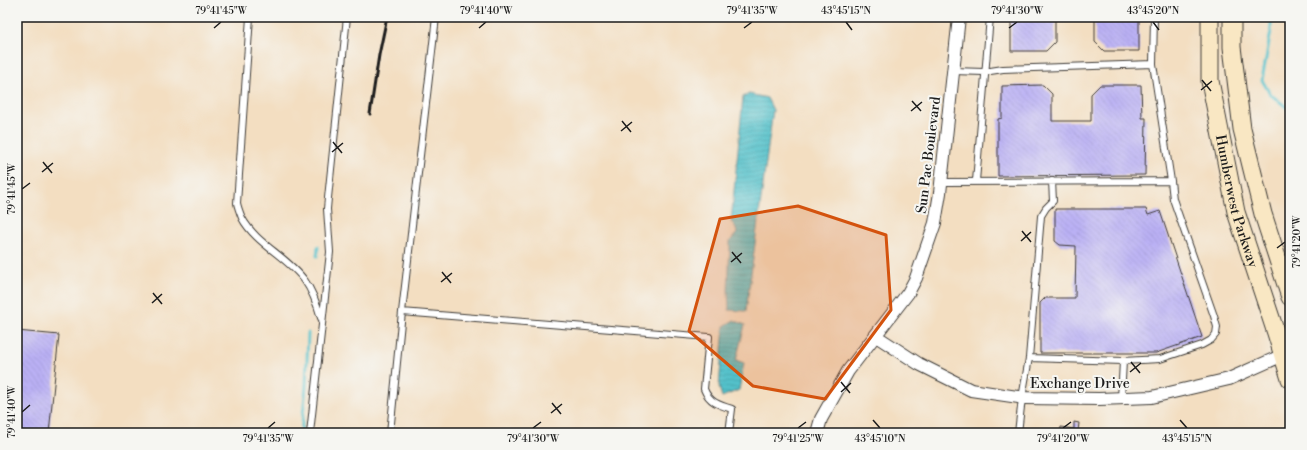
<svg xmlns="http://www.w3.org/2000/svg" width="1307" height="450" viewBox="0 0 1307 450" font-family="'Libre Bodoni',serif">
  <defs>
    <pattern id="water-rules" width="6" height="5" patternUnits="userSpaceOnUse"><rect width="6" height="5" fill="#53c1ca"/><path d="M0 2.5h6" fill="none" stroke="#48a5ad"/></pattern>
    <pattern id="building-back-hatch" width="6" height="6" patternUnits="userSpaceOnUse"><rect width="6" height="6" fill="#bab0f4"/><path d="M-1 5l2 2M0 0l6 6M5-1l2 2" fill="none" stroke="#9f97d1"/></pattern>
  </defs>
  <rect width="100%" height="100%" fill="#f6f6f2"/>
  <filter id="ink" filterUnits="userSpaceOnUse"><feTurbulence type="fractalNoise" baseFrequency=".025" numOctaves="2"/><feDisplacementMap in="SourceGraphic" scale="8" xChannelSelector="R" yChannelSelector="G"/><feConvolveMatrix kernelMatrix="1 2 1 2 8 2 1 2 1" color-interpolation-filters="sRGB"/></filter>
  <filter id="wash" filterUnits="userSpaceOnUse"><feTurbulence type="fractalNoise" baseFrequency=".012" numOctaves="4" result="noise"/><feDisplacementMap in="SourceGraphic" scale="16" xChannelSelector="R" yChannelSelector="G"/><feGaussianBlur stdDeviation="0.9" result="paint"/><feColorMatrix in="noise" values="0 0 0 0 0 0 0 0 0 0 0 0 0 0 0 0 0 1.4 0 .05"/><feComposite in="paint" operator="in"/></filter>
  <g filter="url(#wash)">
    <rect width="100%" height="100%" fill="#f3dec1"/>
    <!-- water -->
    <path fill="url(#water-rules)" stroke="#386e73" d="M749 94 767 98 773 110 746 311 729 310 728 291 730 241 737 233 735 226 731 222 743 97Z
      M734 320 745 325 736 360 744 363 739 390 722 397 719 387 724 326Z"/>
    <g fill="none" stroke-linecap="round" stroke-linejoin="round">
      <!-- stream -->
      <path stroke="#53c1ca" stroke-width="3" d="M1271 17V31L1262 80 1270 94 1290 110
        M317 256 318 247
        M301 433 306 386 308 333"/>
    </g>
    <g id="blocks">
      <!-- building -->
      <path fill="url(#building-back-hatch)" d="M1011 17H1055V42L1046 51H1011Z
        M1095 17H1139V51H1104L1095 42Z
        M1043 85 1052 94V121H1091V94L1100 85H1141L1142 118H1146L1145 175 998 176V119L1002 118V86Z
        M1055 209H1146L1148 215 1160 211 1202 337 1156 353H1040V303L1045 298H1075L1076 246 1060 245 1055 241Z
        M17 331 59 335 49 433H17Z
        M1074 422 1079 423 1078 431 1082 432V433H1060L1061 427 1074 429Z"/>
    </g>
  </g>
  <g filter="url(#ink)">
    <use href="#blocks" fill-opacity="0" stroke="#3c3935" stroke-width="1"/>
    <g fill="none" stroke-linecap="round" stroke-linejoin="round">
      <!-- service casing -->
      <g stroke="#3c3935" stroke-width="8">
        <path id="service" d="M250 17 237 203C238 208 240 213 242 218 256 244 288 257 305 281 313 292 317 304 321 318
          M1154 17 1153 64 1171 181
          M953 71 984 72 1003 69 1153 64
          M976 181 990 17
          M941 182 1171 181 1173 199 1214 316 1217 327 1216 334 1211 340 1202 345 1160 359 1123 361 1029 358 1022 398 1018 433
          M402 312 709 337 704 389C709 402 719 405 732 409L729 433
          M1029 358 1041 216 1046 208 1053 201 1052 181
          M1121 399 1123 361
          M310 433 330 252 327 209 328 198 347 17
          M390 433 402 312 436 17"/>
      </g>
      <!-- minor casing -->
      <g stroke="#3c3935" stroke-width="14">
        <path id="minor" d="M876 336 919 364 971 390 1025 398 1099 399 1152 397 1229 379 1283 355 1289 351
          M817 433 821 419 848 371 908 293 916 278 935 223 940 193 959 17"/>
      </g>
      <!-- secondary casing -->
      <g stroke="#3c3935" stroke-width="19">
        <g id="secondary">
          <path id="s1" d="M1210 17V81L1236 212 1276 333 1290 379"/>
          <path d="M1232 17V47L1242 129 1263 214 1290 297"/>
        </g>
      </g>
      <!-- service -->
      <use href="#service" stroke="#fff" stroke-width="6"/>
      <!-- minor -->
      <use href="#minor" stroke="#fff" stroke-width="12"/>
      <!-- secondary -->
      <use href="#secondary" stroke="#f9e7c3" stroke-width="17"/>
      <!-- rail -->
      <path stroke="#1c1c1c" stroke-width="3" d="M370 114 379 55 387 17"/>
    </g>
  </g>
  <!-- marked area -->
  <path fill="#d4530e" fill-opacity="0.2" stroke="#d4530e" stroke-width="3" stroke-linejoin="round" d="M798 206 886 235 891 310 825 399 753 386 689 331 720 219Z"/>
  <!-- ticks -->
  <path fill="none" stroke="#1c1c1c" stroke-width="1.5" d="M846 22 852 30M1153 22 1159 30M214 28 221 22M479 28 486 22M744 28 752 22M1009 28 1017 22M1202 80 1211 91M1201 90 1212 81M912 101 921 111M911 111 922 102M622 121 631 132M621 131 632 122M333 142 342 153M332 152 343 143M43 162 52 173M42 172 53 163M22 189 30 183M1022 231 1031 242M1021 241 1031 232M1277 248 1285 242M732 252 741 263M731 262 742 253M442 272 451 283M441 282 452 273M153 293 162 304M152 303 162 294M1131 362 1140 373M1130 372 1141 363M841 382 850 393M841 392 851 383M552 403 561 414M22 412 30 405M551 413 562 404M873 420 880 428M1180 420 1187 428M268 428 275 422M533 428 541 422M798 428 806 422M1063 428 1071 422"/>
  <g text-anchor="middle" stroke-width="4" stroke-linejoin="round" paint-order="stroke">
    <!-- street labels -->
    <g font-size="14" fill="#1c1c1c" stroke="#f6f6f2">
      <text transform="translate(928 155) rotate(-83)" y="5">Sun Pac Boulevard</text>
      <text dy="5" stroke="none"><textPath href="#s1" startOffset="187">Humberwest Parkway</textPath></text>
      <text x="1080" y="388">Exchange Drive</text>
    </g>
  </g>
  <!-- margin -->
  <rect width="1307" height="450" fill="none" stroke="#f6f6f2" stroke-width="44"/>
  <rect x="22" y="22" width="1263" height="406" fill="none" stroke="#1c1c1c" stroke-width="1.5"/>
  <g font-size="10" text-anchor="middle" fill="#1c1c1c">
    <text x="221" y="14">79°41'45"W</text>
    <text x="486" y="14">79°41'40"W</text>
    <text x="752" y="14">79°41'35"W</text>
    <text x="846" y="14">43°45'15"N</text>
    <text x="1017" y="14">79°41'30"W</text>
    <text x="1153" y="14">43°45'20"N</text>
    <text transform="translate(11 189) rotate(-90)" y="4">79°41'45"W</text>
    <text transform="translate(1296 242) rotate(-90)" y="4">79°41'20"W</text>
    <text transform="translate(11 412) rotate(-90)" y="4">79°41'40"W</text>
    <text x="268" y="442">79°41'35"W</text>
    <text x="533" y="442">79°41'30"W</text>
    <text x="798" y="442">79°41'25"W</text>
    <text x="880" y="442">43°45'10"N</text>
    <text x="1063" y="442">79°41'20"W</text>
    <text x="1187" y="442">43°45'15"N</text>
  </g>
</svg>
